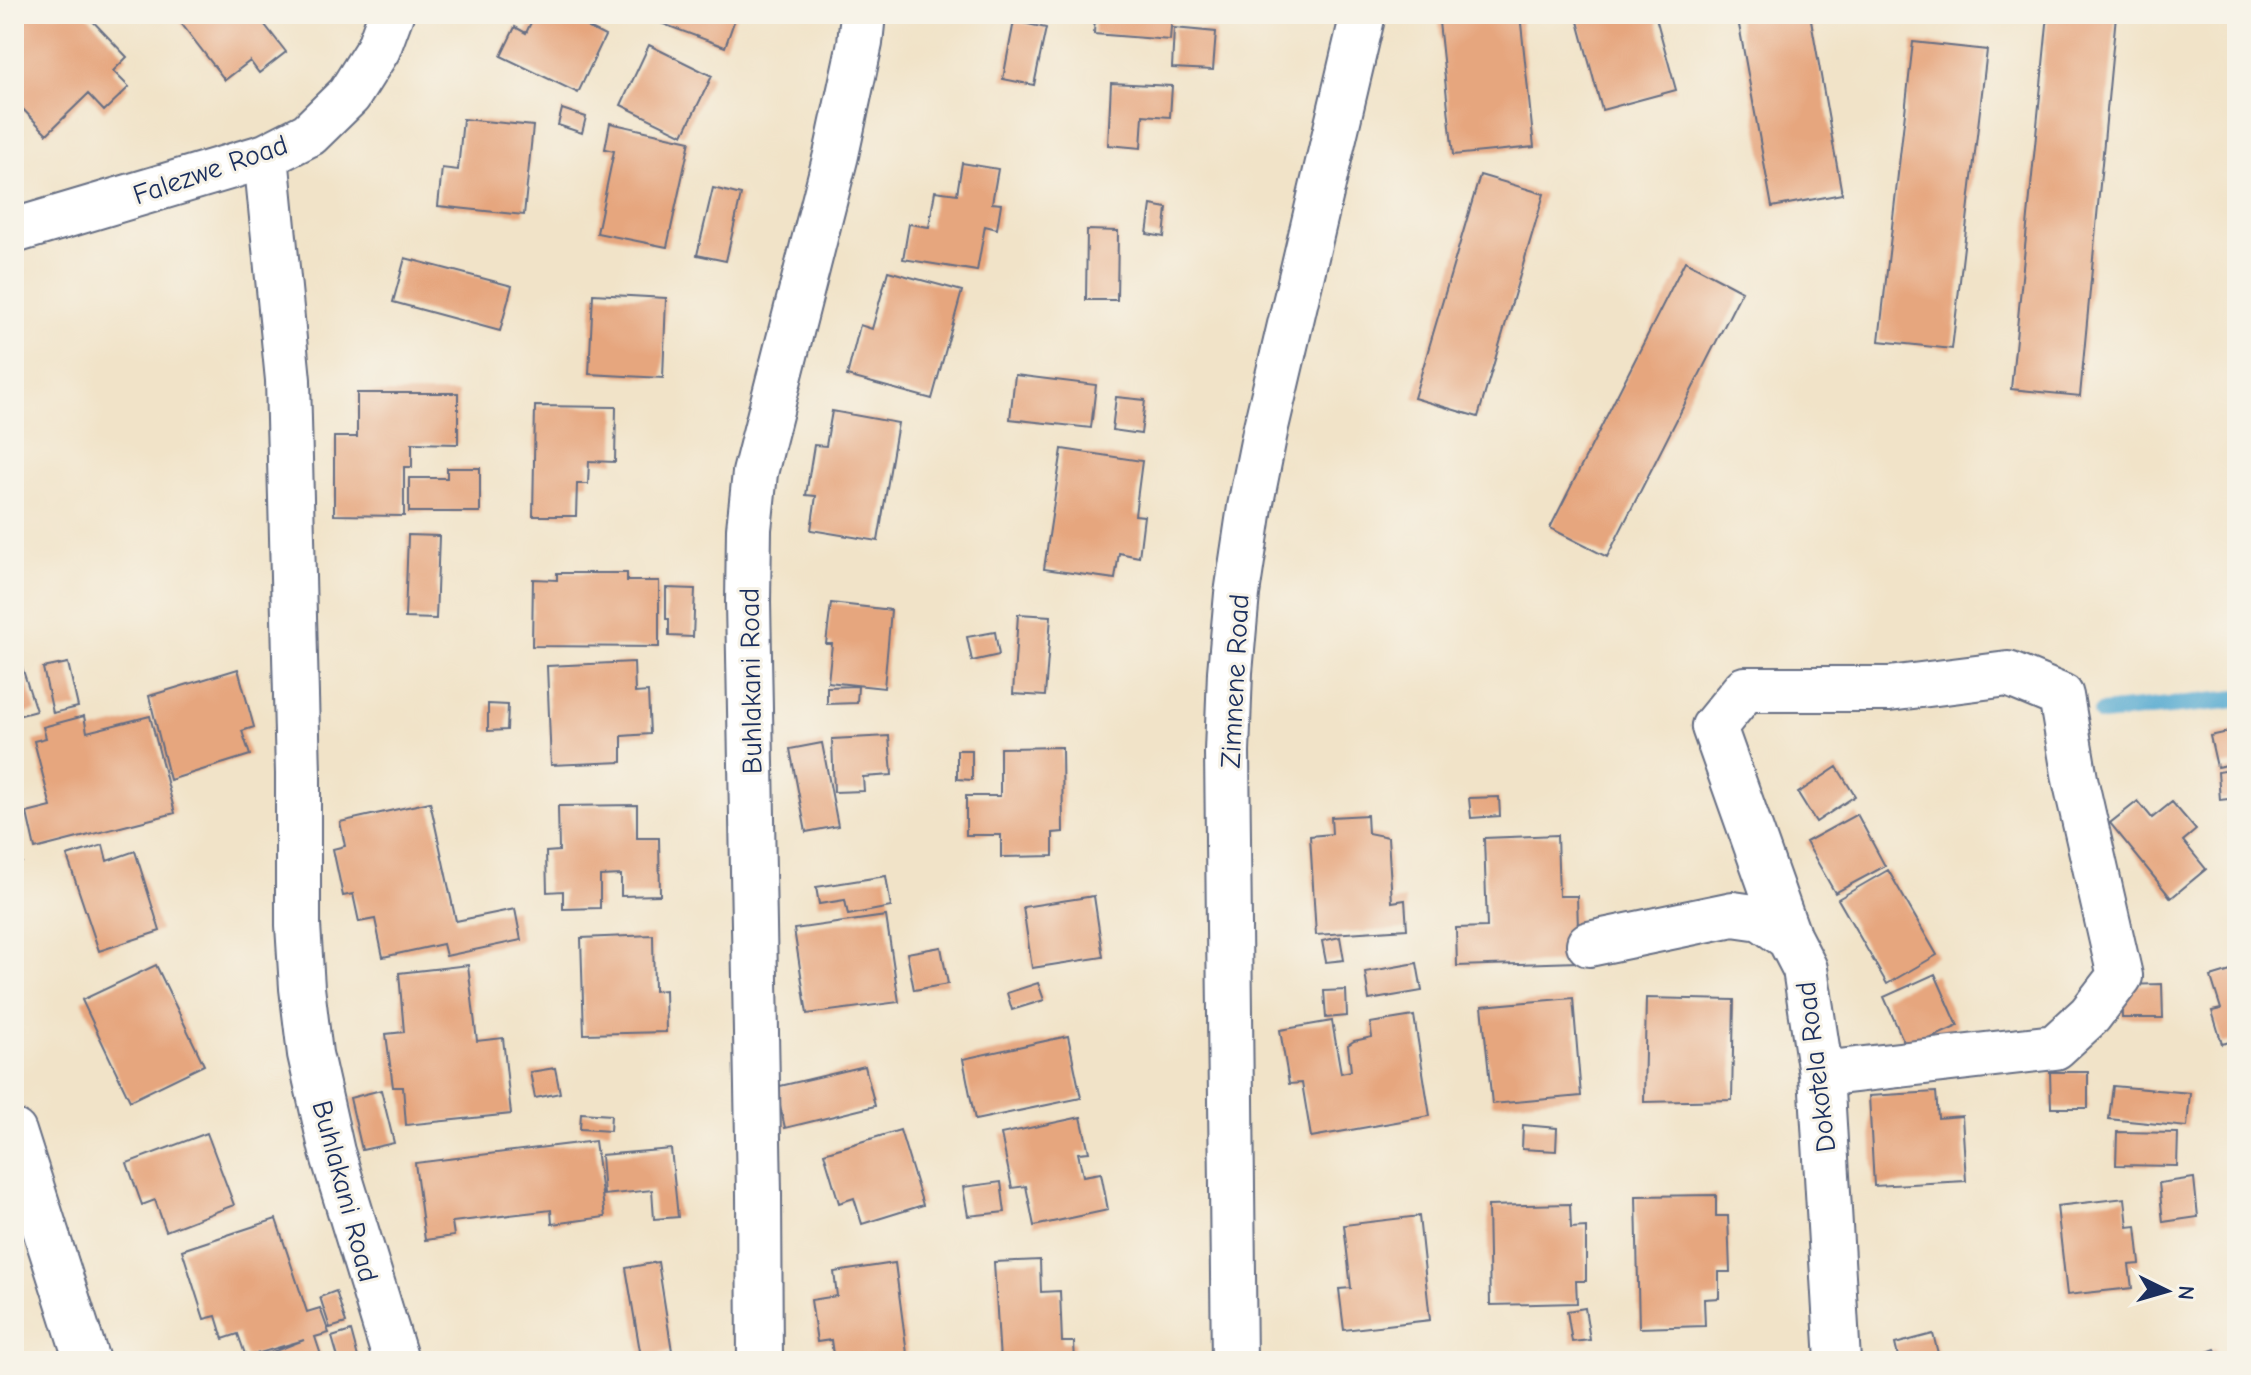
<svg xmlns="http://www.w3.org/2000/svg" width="2251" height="1375" viewBox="0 0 2251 1375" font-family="'Comic Neue',sans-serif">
  <rect width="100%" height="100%" fill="#f7f3e8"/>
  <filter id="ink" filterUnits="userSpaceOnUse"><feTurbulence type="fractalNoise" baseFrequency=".0125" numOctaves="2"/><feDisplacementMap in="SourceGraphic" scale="16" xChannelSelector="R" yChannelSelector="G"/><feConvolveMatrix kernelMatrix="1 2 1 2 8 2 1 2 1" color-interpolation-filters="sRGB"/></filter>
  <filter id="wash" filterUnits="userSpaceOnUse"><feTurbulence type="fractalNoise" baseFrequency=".006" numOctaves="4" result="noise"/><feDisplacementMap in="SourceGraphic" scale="32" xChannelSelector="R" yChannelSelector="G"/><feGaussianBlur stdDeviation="1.8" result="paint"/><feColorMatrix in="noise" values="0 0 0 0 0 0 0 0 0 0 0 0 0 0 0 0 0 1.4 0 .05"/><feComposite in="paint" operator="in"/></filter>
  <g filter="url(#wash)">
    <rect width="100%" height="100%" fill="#f1e3c8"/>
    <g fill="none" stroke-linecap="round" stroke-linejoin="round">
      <!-- stream -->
      <path stroke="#53a9d0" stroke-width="18" d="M2102 713 2237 699"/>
    </g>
    <g id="blocks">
      <!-- building -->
      <path fill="#e6a67e" d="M14 14H86L127 57 113 71 129 87 104 111 88 94 47 134 14 100Z
        M174 14H280L265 25 286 52 259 73 250 61 225 80Z
        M535 14H559L563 16 564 14H591L585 26 605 36 578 93 501 56 515 27 526 33Z
        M657 14H732L736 16 725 47 655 21Z
        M1095 14H1172L1170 40 1094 34Z
        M1520 14 1534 147 1453 155 1439 22Z
        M1576 14H1655L1676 90 1602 110Z
        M1737 14H1810L1842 194 1772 207Z
        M2048 14 2116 15 2080 396 2011 389Z
        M1014 21 1046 28 1034 85 1003 79Z
        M1174 28 1216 32 1213 70 1172 68Z
        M1913 42 1987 50 1952 349 1879 341Z
        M649 45 712 76 683 135 621 105Z
        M1111 83 1172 86 1170 117 1143 115 1141 148 1108 145Z
        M562 109 586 117 582 133 558 125Z
        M463 119 533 126 524 215 438 206 442 168 458 170Z
        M610 123 690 141 667 247 597 233 614 151 605 149Z
        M962 163 998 169 992 203 1001 204 997 229 985 226 977 271 903 259 909 224 929 227 935 191 957 194Z
        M1480 175 1544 194 1478 417 1414 398Z
        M713 188 741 195 726 261 697 255Z
        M1151 205 1167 208 1164 237 1147 234Z
        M1087 230 1118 231 1117 300H1086Z
        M405 258 512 286 500 331 393 302Z
        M1685 261 1742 291 1607 557 1550 528Z
        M888 271 962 291 932 399 847 376 860 325 872 329Z
        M593 294 666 298 663 378 589 374Z
        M1015 375 1096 385 1091 428 1010 419Z
        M357 393H458V444L412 443V467H404V516L334 515V437H357Z
        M1116 397 1145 400 1141 434 1112 430Z
        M535 406 616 407 615 462 589 461 588 484H577L576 516H533Z
        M832 411 898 423 878 541 811 530 816 496 806 495 814 445 826 446Z
        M1062 449 1142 461 1135 515 1144 516 1139 557 1119 553 1115 579 1044 569Z
        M447 468H480V512H409V478H447Z
        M408 535 439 536 436 619 405 618Z
        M557 573H627V581H659V647L532 646 533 579 557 580Z
        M666 588 695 589 693 637 669 636V619H666Z
        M831 603 891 610 884 688 828 682 832 644H826Z
        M1018 614 1051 616 1045 696 1013 694Z
        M995 632 999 655 972 661 967 637Z
        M14 642 36 711 14 717Z
        M634 662 635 693 648 692 650 734 622 736V762L551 765 547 666Z
        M68 663 78 707 53 713 43 668Z
        M238 669 254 727 242 731 250 755 170 780 149 696Z
        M858 686 857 703 827 704V687Z
        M488 704 508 705 507 730 488 731Z
        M84 716 87 732 150 716 175 813 35 849 27 813 51 807 34 741 46 738 43 727Z
        M2237 730V763L2217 767 2210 736Z
        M889 736 892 775 863 777 864 791 834 792 832 739Z
        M822 743 838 826 806 832 790 749Z
        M1062 747 1063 832 1053 833V856L1001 857V835H966V796H1000V748Z
        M957 750H972V780L957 779Z
        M1837 767 1855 796 1816 822 1798 793Z
        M2237 769V798L2220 800 2218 772Z
        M1499 797 1500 816 1471 818 1469 798Z
        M2138 801 2152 818 2172 802 2196 830 2183 841 2206 869 2171 898 2110 823Z
        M430 802 456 921 515 909 521 940 446 956 443 944 383 957 375 919 359 922 353 894 343 896 333 849 345 846 340 822Z
        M637 805V838H659L660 895 621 896V875L600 876V908L563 909V891L547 892 546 852 559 851 558 806Z
        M1857 814 1885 866 1835 893 1806 842Z
        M1367 815 1368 833 1388 837 1392 902 1405 900 1407 929 1316 935 1310 836 1332 834 1331 817Z
        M1557 835 1559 896H1577L1579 962 1457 966 1456 928 1487 927 1484 838Z
        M14 837 22 862 14 864Z
        M103 845 107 861 135 851 160 931 99 951 67 856Z
        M1888 870 1937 955 1887 984 1838 899Z
        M886 876 891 907 848 915 845 900 819 904 816 887Z
        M1094 896 1103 957 1032 968 1023 907Z
        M886 916 899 1002 807 1014 794 929Z
        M653 935 654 991 665 990 666 1032 584 1034 581 938Z
        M1340 937 1344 960 1326 962 1322 941Z
        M941 947 948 984 914 990 907 953Z
        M1417 963 1422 991 1369 1000 1365 972Z
        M156 965 204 1065 130 1101 82 1000Z
        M468 965 477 1041 503 1038 511 1114 406 1125 403 1087H393L386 1034 404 1032 399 973Z
        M2237 969V1040L2222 1044 2212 1011 2221 1009 2211 977Z
        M1935 974 1958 1026 1907 1049 1884 997Z
        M1038 983 1044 1000 1012 1010 1007 993Z
        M2162 984 2163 1018H2122L2121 985Z
        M1346 990 1347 1016 1326 1018 1324 991Z
        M1573 998 1581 1096 1492 1104 1482 1006Z
        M1646 998 1734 1000 1732 1100 1644 1102Z
        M1414 1016 1430 1116 1311 1137 1302 1083 1289 1084 1280 1030 1332 1021 1341 1073 1351 1071 1348 1045 1354 1041 1372 1037 1370 1023Z
        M1068 1036 1081 1098 975 1120 963 1059Z
        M865 1066 875 1106 785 1128 776 1087Z
        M555 1068 560 1093 535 1098 530 1072Z
        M2050 1072H2088V1108H2051Z
        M2113 1086 2190 1093 2187 1127 2109 1119Z
        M381 1090 394 1143 362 1150 350 1098Z
        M1936 1092 1938 1118 1962 1116 1966 1181 1874 1186 1869 1096Z
        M581 1113 611 1115 610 1131 580 1129Z
        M1081 1117 1089 1152 1078 1153 1083 1176 1101 1173 1108 1210 1034 1226 1026 1186 1012 1188 1001 1134Z
        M1523 1125 1557 1128 1556 1151 1522 1149Z
        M900 1130 923 1205 862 1224 854 1198 839 1203 824 1153Z
        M2117 1132 2178 1133 2177 1166 2116 1165Z
        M207 1133 234 1205 166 1231 155 1200 142 1205 127 1163Z
        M595 1141 605 1217 552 1224 551 1210 452 1222 454 1236 425 1240 415 1163Z
        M671 1149 678 1217 654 1219 652 1190 604 1195 601 1155Z
        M2194 1178 2198 1217 2163 1222 2159 1183Z
        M1001 1182 1005 1212 968 1216 963 1187Z
        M1716 1195V1216H1728L1730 1272H1719V1298L1704 1299 1705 1326 1639 1328 1636 1196Z
        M2125 1198 2128 1227 2136 1226 2140 1264 2129 1265 2132 1288 2067 1295 2057 1206Z
        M1570 1204 1571 1228 1586 1227V1281H1576L1577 1303 1490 1305 1488 1206Z
        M1419 1216 1430 1320 1344 1330 1339 1289 1351 1288 1344 1225Z
        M276 1219 307 1312 320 1308 329 1333 315 1337 323 1361H249L304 1340 246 1357 238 1334 223 1339 216 1316 204 1319 182 1250Z
        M1040 1260 1041 1292 1060 1291 1062 1342H1074L1075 1361H1000L994 1262Z
        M658 1262 672 1351 641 1357 626 1268Z
        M895 1263 908 1361H834L831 1340 817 1342 811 1300 837 1296 834 1272Z
        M336 1291 346 1323 330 1328 320 1297Z
        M1585 1308 1590 1340 1572 1342 1567 1311Z
        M351 1331 359 1361H339L332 1337Z
        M1933 1334 1940 1361H1899L1895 1344Z
        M2215 1349 2220 1361H2184Z"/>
    </g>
  </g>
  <g filter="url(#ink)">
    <use href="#blocks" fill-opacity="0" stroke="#666e83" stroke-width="2"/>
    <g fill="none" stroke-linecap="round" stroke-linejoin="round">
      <!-- minor casing -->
      <g stroke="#666e83" stroke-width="48">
        <path id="minor" d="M266 156 288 380 298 774V925L302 988 310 1054 332 1152 396 1361
          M14 231 266 156 309 134 349 95 378 49 391 14
          M1789 938 1714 727 1745 689H1889L2008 674 2061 696 2075 779 2120 976 2090 1015 2055 1047 1821 1074
          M1589 944 1733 914 1761 918 1789 938 1805 969 1821 1074 1838 1361
          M14 1132 87 1361
          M760 1361 759 1194 748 602 749 529 755 473 836 155 860 43 863 14
          M1234 1361 1227 752 1230 672 1237 594 1250 507 1266 427 1363 14"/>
      </g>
      <!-- minor -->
      <use href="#minor" stroke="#fff" stroke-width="44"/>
    </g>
  </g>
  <g text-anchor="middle" stroke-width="6" stroke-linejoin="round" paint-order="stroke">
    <!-- street labels -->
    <g font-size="28" fill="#1b2f5e" stroke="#f7f3e8">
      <text transform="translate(210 169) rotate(-19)" y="10">Falezwe Road</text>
      <text transform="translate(750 681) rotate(-91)" y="10">Buhlakani Road</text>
      <text transform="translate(1234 681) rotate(-87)" y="10">Zimnene Road</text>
      <text transform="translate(1815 1067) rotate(-97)" y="10">Dokotela Road</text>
      <text transform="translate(346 1191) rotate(75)" y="10">Buhlakani Road</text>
    </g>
  </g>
  <!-- margin -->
  <rect width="2251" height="1375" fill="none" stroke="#f7f3e8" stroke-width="48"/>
  <!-- north arrow -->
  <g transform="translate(2167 1291) rotate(95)" stroke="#f7f3e8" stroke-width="6" paint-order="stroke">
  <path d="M0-6L14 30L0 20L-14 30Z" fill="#1b2f5e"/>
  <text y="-12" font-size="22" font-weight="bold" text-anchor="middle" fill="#1b2f5e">N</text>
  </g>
</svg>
